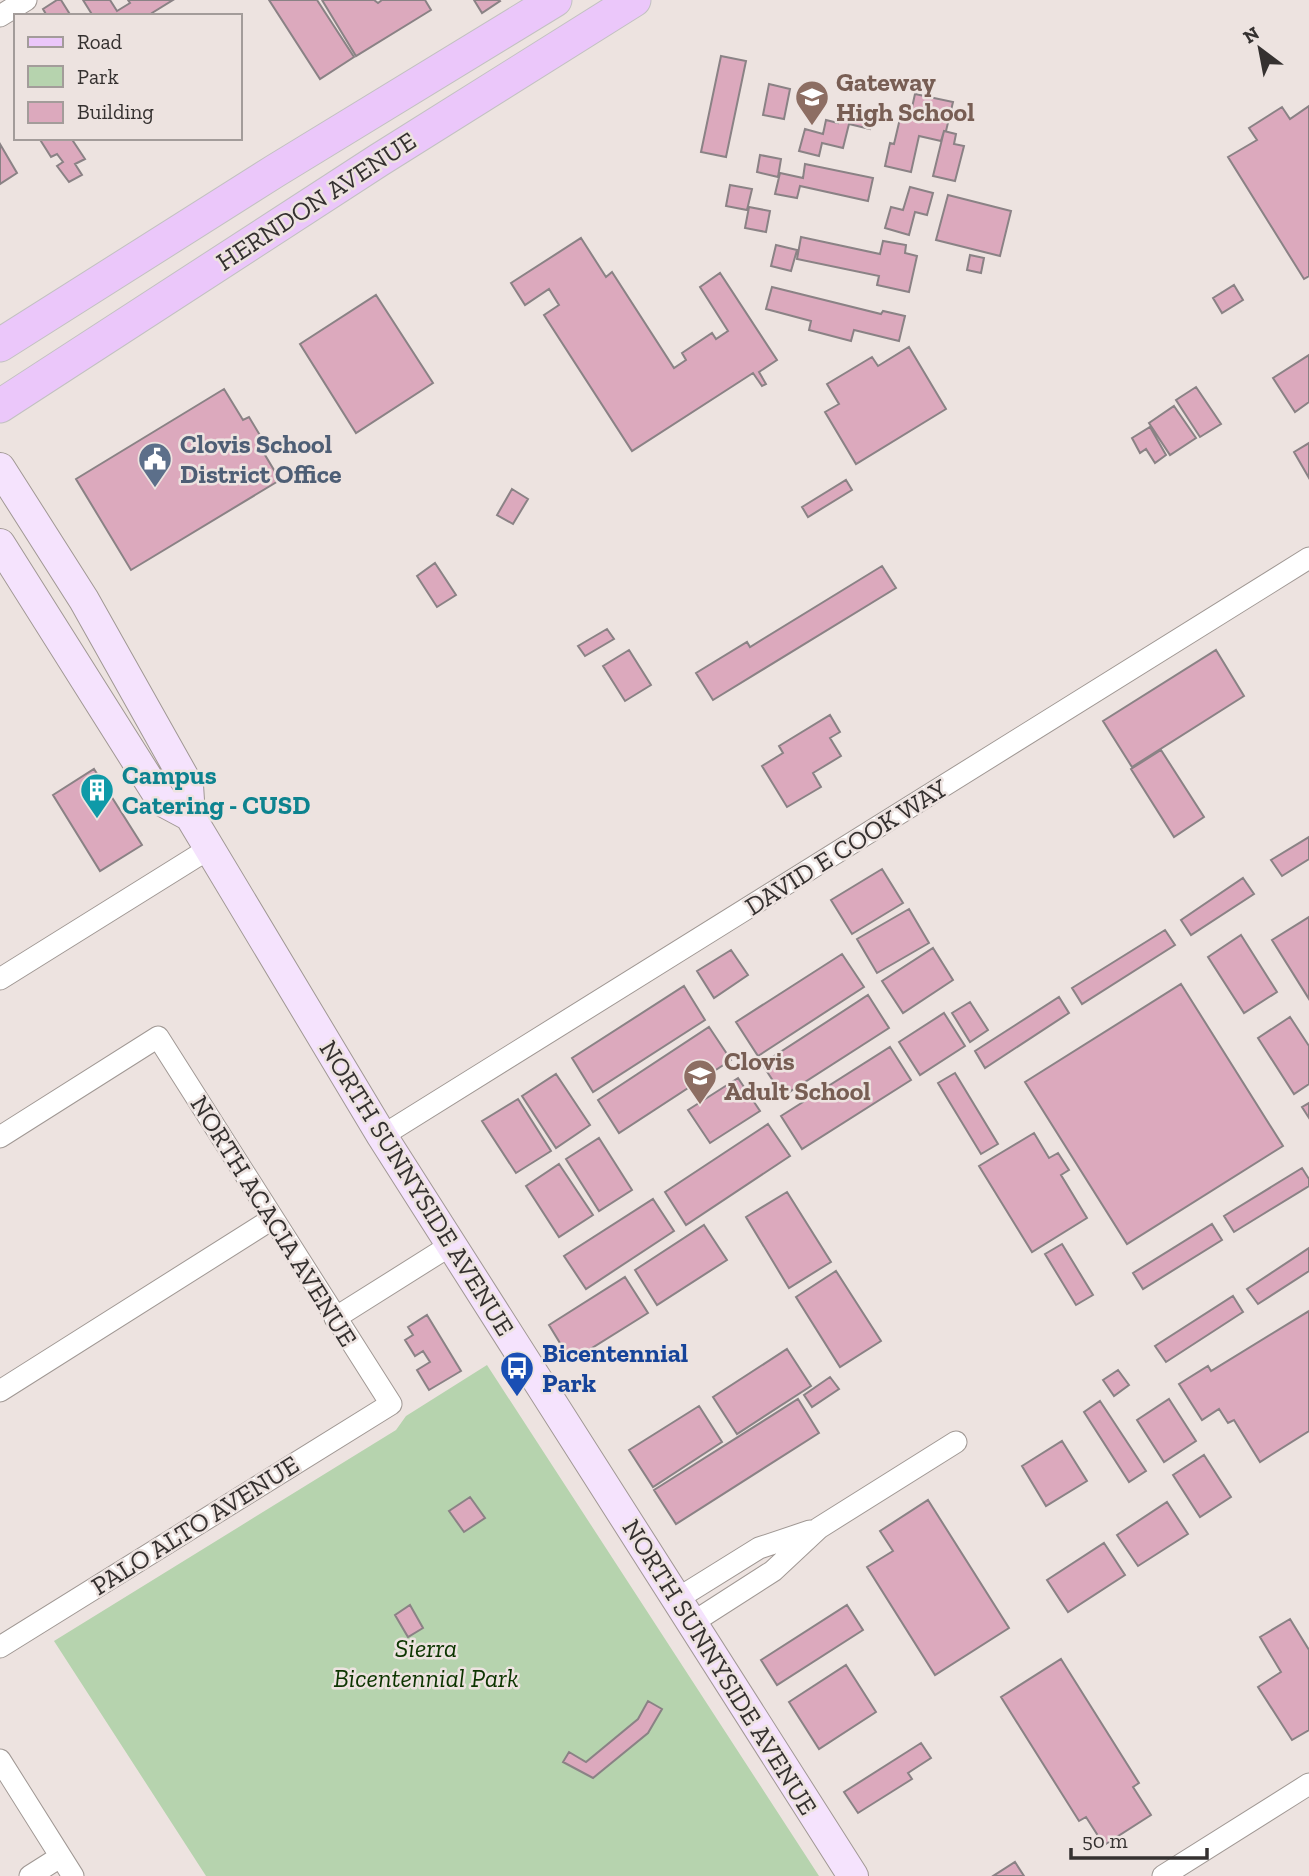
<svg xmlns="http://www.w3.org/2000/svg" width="1309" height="1876" viewBox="0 0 1309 1876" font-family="'Zilla Slab',serif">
  <rect width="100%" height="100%" fill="#ede3e0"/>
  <!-- green -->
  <path fill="#b6d3ae" d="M487 1365 819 1876H206L54 1641 396 1430 406 1416Z"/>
  <!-- building -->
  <path fill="#dca9bd" stroke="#8a8285" stroke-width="2" d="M57 0H61L71 16H47L43 9Z
    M83 0H110L117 11 130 3 128 0H173L152 13 154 16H93Z
    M269 0H317L354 57 320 79Z
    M322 0H374L378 3 382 0H425L431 10 356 56Z
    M474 0H499L500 1 482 13Z
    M721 56 746 61 726 157 701 152Z
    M769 84 790 89 784 119 763 115Z
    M915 94 953 102 946 131H944L941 141 919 136 911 172 885 166 890 143 894 144 902 110 911 112Z
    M1309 106V276L1304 279 1228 157 1257 140 1249 128 1282 107 1290 119Z
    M841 110 873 118 870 129 849 124 843 148 822 143 819 156 799 151 805 129 823 134 826 120 838 123Z
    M944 131 956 134 954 144 964 146 955 181 933 176Z
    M39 138H71L85 159 75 164 82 175 69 182 57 166 63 162 57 154 51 157Z
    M0 144 17 173 0 184Z
    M760 155 781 159 778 177 757 172Z
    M805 164 873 178 868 201 800 186 797 198 775 194 780 173 803 178Z
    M730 185 752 189 747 210 726 206Z
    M910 187 933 193 927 215 915 212 909 235 885 228 891 207 903 210Z
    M948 195 1011 211 1000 256 936 240Z
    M749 207 770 211 766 232 745 228Z
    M801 237 880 254 883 241 906 245 905 253 917 256 909 292 877 285 879 276 797 259Z
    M581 238 606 277 612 272 674 368 686 360 682 353 712 333 716 339 728 331 700 287 720 273 777 360 759 372 766 384 762 386 753 373 632 451 544 315 559 305 549 289 525 305 511 283Z
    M776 245 797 250 791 271 771 266Z
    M970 255 984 258 981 273 967 270Z
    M1234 285 1243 300 1222 313 1213 298Z
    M772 287 881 314 883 311 905 316 899 341 854 330 851 341 809 330 811 321 766 309Z
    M376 295 433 383 356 433 300 344Z
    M909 347 946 409 856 464 825 412 839 404 827 384 872 357 878 366Z
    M1309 355V402L1295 412 1273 378Z
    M1196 387 1221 424 1200 437 1176 400Z
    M224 389 243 420 249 417 264 442 259 445 280 480 131 570 76 479Z
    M1174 406 1196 438 1170 455 1149 423Z
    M1150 427 1166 455 1155 463 1146 449 1140 453 1132 438Z
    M1309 443V478L1294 452Z
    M846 480 852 490 808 517 802 507Z
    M512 489 528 499 513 524 497 515Z
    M435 563 456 595 437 607 417 576Z
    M882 566 896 588 713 700 696 673 747 642 750 647Z
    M607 629 614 639 585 656 578 646Z
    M629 650 651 685 625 701 603 666Z
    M1216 650 1244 696 1132 767 1103 721Z
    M830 715 840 732 830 738 841 756 813 773 821 787 787 807 762 766 783 753 779 746Z
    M1161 750 1204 817 1174 837 1131 769Z
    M94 769 142 845 100 871 53 795Z
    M1309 837V859L1282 876 1271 860Z
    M882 869 903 903 852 934 831 900Z
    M1243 878 1254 894 1191 935 1181 920Z
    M909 909 929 943 877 973 857 939Z
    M1309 917V999L1272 940Z
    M1165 930 1175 945 1082 1004 1072 988Z
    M1241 935 1277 992 1244 1013 1208 957Z
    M933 948 953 980 903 1013 882 981Z
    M731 950 748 975 714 998 697 971Z
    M842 954 864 987 758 1056 736 1022Z
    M1181 984 1283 1146 1127 1244 1025 1082Z
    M684 986 705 1020 593 1092 572 1058Z
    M868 995 889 1028 783 1096 762 1064Z
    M1059 997 1069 1013 985 1068 975 1051Z
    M970 1002 988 1030 970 1042 952 1013Z
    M944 1013 965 1046 920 1075 899 1042Z
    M1290 1017 1309 1046V1084L1294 1094 1258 1038Z
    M709 1027 731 1060 619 1133 598 1100Z
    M890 1047 911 1080 802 1149 781 1116Z
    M955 1073 998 1144 981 1154 938 1083Z
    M556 1074 590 1125 556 1148 522 1096Z
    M738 1078 760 1111 710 1143 688 1110Z
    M518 1099 551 1151 516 1173 482 1121Z
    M1309 1103V1118L1302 1107Z
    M768 1124 790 1156 686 1225 665 1192Z
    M1034 1133 1049 1158 1058 1153 1069 1170 1061 1175 1087 1218 1032 1252 979 1166Z
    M599 1138 632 1190 599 1211 566 1159Z
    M559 1164 593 1215 559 1237 526 1186Z
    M1302 1168 1309 1179V1186L1234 1232 1224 1216Z
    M787 1192 831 1262 789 1288 746 1217Z
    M653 1199 674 1231 586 1289 564 1256Z
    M1212 1224 1222 1240 1143 1289 1133 1273Z
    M704 1225 727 1260 657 1305 635 1270Z
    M1062 1244 1093 1295 1076 1305 1045 1254Z
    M1309 1248V1271L1258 1304 1247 1289Z
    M836 1271 881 1341 840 1367 796 1297Z
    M625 1277 648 1313 571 1361 549 1325Z
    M1233 1296 1243 1312 1166 1362 1155 1346Z
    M1309 1311V1431L1260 1462 1234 1420 1228 1423 1219 1409 1202 1420 1179 1384 1208 1366 1211 1371Z
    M427 1315 461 1371 429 1390 417 1370 430 1362 423 1351 415 1356 405 1340 413 1335 408 1327Z
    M787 1349 811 1386 737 1434 713 1397Z
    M1118 1370 1129 1385 1114 1396 1103 1380Z
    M830 1377 839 1389 812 1407 804 1395Z
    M798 1399 819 1433 676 1524 654 1490Z
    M1169 1399 1196 1441 1164 1462 1137 1420Z
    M1100 1401 1146 1471 1129 1482 1084 1412Z
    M699 1406 722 1442 653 1487 629 1450Z
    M1062 1441 1087 1481 1046 1506 1022 1466Z
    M1204 1455 1231 1497 1200 1517 1173 1475Z
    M470 1497 485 1518 464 1532 449 1511Z
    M928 1500 1009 1628 935 1675 867 1567 893 1551 880 1531Z
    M1167 1502 1188 1534 1138 1566 1117 1535Z
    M1104 1543 1125 1575 1068 1612 1047 1580Z
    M410 1605 423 1628 408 1637 395 1615Z
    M847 1605 863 1630 777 1685 761 1660Z
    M1290 1619 1309 1650V1730L1292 1740 1258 1687 1281 1672 1260 1637Z
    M1061 1659 1139 1783 1133 1787 1151 1815 1104 1845 1086 1817 1079 1821 1001 1697Z
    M846 1665 876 1712 819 1749 789 1702Z
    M648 1701 662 1709 648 1733 593 1778 563 1762 569 1752 586 1762 638 1719Z
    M921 1743 931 1758 908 1773 912 1779 858 1813 844 1792Z
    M1015 1862 1024 1876H993Z"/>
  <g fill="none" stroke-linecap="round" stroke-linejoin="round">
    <!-- minor casing -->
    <g stroke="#a09894" stroke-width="23">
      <path id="minor" d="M0 16 26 0
        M0 979 210 848
        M382 1136 1309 558
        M0 1137 158 1037 391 1404 0 1647
        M335 1318 451 1245
        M0 1391 272 1219
        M677 1599 759 1548 810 1531
        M692 1623 773 1571 819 1528 956 1442
        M0 1760 73 1876
        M30 1876 60 1857
        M1163 1876 1309 1784"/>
    </g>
    <!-- secondary casing -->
    <g stroke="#a09894" stroke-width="32">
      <path id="secondary" d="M0 468 84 600 188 785 190 816 382 1136 853 1876
        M0 544 162 801 190 816"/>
    </g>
    <!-- primary casing -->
    <g stroke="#c2c1c1" stroke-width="35">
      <path id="primary" d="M0 345 275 171 555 0
        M0 406 379 160 634 0"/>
    </g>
    <!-- minor -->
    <use href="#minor" stroke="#fff" stroke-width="21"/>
    <!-- secondary -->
    <use href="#secondary" stroke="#f5e3fd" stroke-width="30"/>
    <!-- primary -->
    <use href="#primary" stroke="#ebc7fa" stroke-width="33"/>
  </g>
  <!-- icons -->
  <defs>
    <g id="school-pin" transform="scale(1.75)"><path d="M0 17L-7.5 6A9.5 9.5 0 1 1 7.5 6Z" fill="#8d6e63" stroke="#ede3e0"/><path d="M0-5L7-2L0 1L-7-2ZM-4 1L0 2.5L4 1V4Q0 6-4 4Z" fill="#fff"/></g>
    <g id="civic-pin" transform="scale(1.75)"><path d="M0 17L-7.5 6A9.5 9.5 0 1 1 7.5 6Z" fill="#5c6f8a" stroke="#ede3e0"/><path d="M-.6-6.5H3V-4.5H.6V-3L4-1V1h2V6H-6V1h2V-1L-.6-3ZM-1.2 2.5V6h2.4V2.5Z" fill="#fff"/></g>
    <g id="building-pin" transform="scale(1.75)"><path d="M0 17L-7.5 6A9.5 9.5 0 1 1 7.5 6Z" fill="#0f9aa8" stroke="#ede3e0"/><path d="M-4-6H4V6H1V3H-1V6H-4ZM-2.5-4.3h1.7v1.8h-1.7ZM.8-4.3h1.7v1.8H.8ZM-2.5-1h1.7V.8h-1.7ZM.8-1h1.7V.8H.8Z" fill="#fff"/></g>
    <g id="bus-pin" transform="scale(1.75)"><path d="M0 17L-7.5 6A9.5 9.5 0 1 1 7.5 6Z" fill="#1a4fb4" stroke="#ede3e0"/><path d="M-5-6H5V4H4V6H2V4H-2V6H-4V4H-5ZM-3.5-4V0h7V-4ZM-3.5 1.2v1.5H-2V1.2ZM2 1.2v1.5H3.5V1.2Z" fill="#fff"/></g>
  </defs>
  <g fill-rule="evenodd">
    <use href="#school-pin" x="812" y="97"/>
    <use href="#civic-pin" x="155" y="459"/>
    <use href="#building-pin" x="97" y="790"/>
    <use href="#school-pin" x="700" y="1076"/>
    <use href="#bus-pin" x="517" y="1368"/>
  </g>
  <g text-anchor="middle" stroke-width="5" stroke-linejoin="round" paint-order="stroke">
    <!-- education labels -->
    <g font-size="26" font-weight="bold" fill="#785e54" stroke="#ede3e0" text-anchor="start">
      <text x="836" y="91">Gateway<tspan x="836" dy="30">High School</tspan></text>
      <text x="724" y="1070">Clovis<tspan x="724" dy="30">Adult School</tspan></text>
    </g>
    <!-- street labels -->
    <g font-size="26" fill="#353130" stroke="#ede3e0">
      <text transform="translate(316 201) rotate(-33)" y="9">HERNDON AVENUE</text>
      <text transform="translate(846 847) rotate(-32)" y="9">DAVID E COOK WAY</text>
      <text transform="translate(417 1188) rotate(58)" y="9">NORTH SUNNYSIDE AVENUE</text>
      <text transform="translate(274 1221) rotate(58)" y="9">NORTH ACACIA AVENUE</text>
      <text transform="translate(195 1525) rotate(-32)" y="9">PALO ALTO AVENUE</text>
      <text transform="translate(720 1667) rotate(58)" y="9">NORTH SUNNYSIDE AVENUE</text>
    </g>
    <!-- service labels -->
    <g font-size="26" font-weight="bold" fill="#4e5e75" stroke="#ede3e0" text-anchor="start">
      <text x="180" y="453">Clovis School<tspan x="180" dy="30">District Office</tspan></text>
    </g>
    <!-- culture labels -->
    <g font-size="26" font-weight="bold" fill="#0d838f" stroke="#ede3e0" text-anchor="start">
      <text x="122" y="784">Campus<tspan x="122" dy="30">Catering - CUSD</tspan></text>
    </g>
    <!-- transit labels -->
    <g font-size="26" font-weight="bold" fill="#164399" stroke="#ede3e0" text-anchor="start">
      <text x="542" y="1362">Bicentennial<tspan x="542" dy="30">Park</tspan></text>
    </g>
    <!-- park labels -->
    <g font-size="26" font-style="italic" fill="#0c3500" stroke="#ede3e0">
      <text x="426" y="1657">Sierra<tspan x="426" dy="30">Bicentennial Park</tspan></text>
    </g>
  </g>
  <!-- legend -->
  <rect x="14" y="14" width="228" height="126" fill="#ede3e0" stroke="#a39c9a" stroke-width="2"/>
  <rect x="28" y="37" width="35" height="10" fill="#ebc7fa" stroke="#a39c9a" stroke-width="2"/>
  <text x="77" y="49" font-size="21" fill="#353130">Road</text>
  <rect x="28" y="66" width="35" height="21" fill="#b6d3ae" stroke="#a39c9a" stroke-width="2"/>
  <text x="77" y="84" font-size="21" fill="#353130">Park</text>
  <rect x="28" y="102" width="35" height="21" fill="#dca9bd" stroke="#a39c9a" stroke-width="2"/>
  <text x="77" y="119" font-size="21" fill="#353130">Building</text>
  <!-- north arrow -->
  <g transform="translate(1260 49) rotate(328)" stroke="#ede3e0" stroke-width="5" paint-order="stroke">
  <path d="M0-5L12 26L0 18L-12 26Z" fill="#353130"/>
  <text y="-10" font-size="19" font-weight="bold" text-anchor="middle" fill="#353130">N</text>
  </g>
  <!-- scale -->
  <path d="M1071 1848v10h136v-10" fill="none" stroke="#353130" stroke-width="3.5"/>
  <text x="1082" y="1848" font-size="21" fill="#353130" stroke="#ede3e0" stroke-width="5" paint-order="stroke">50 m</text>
</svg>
